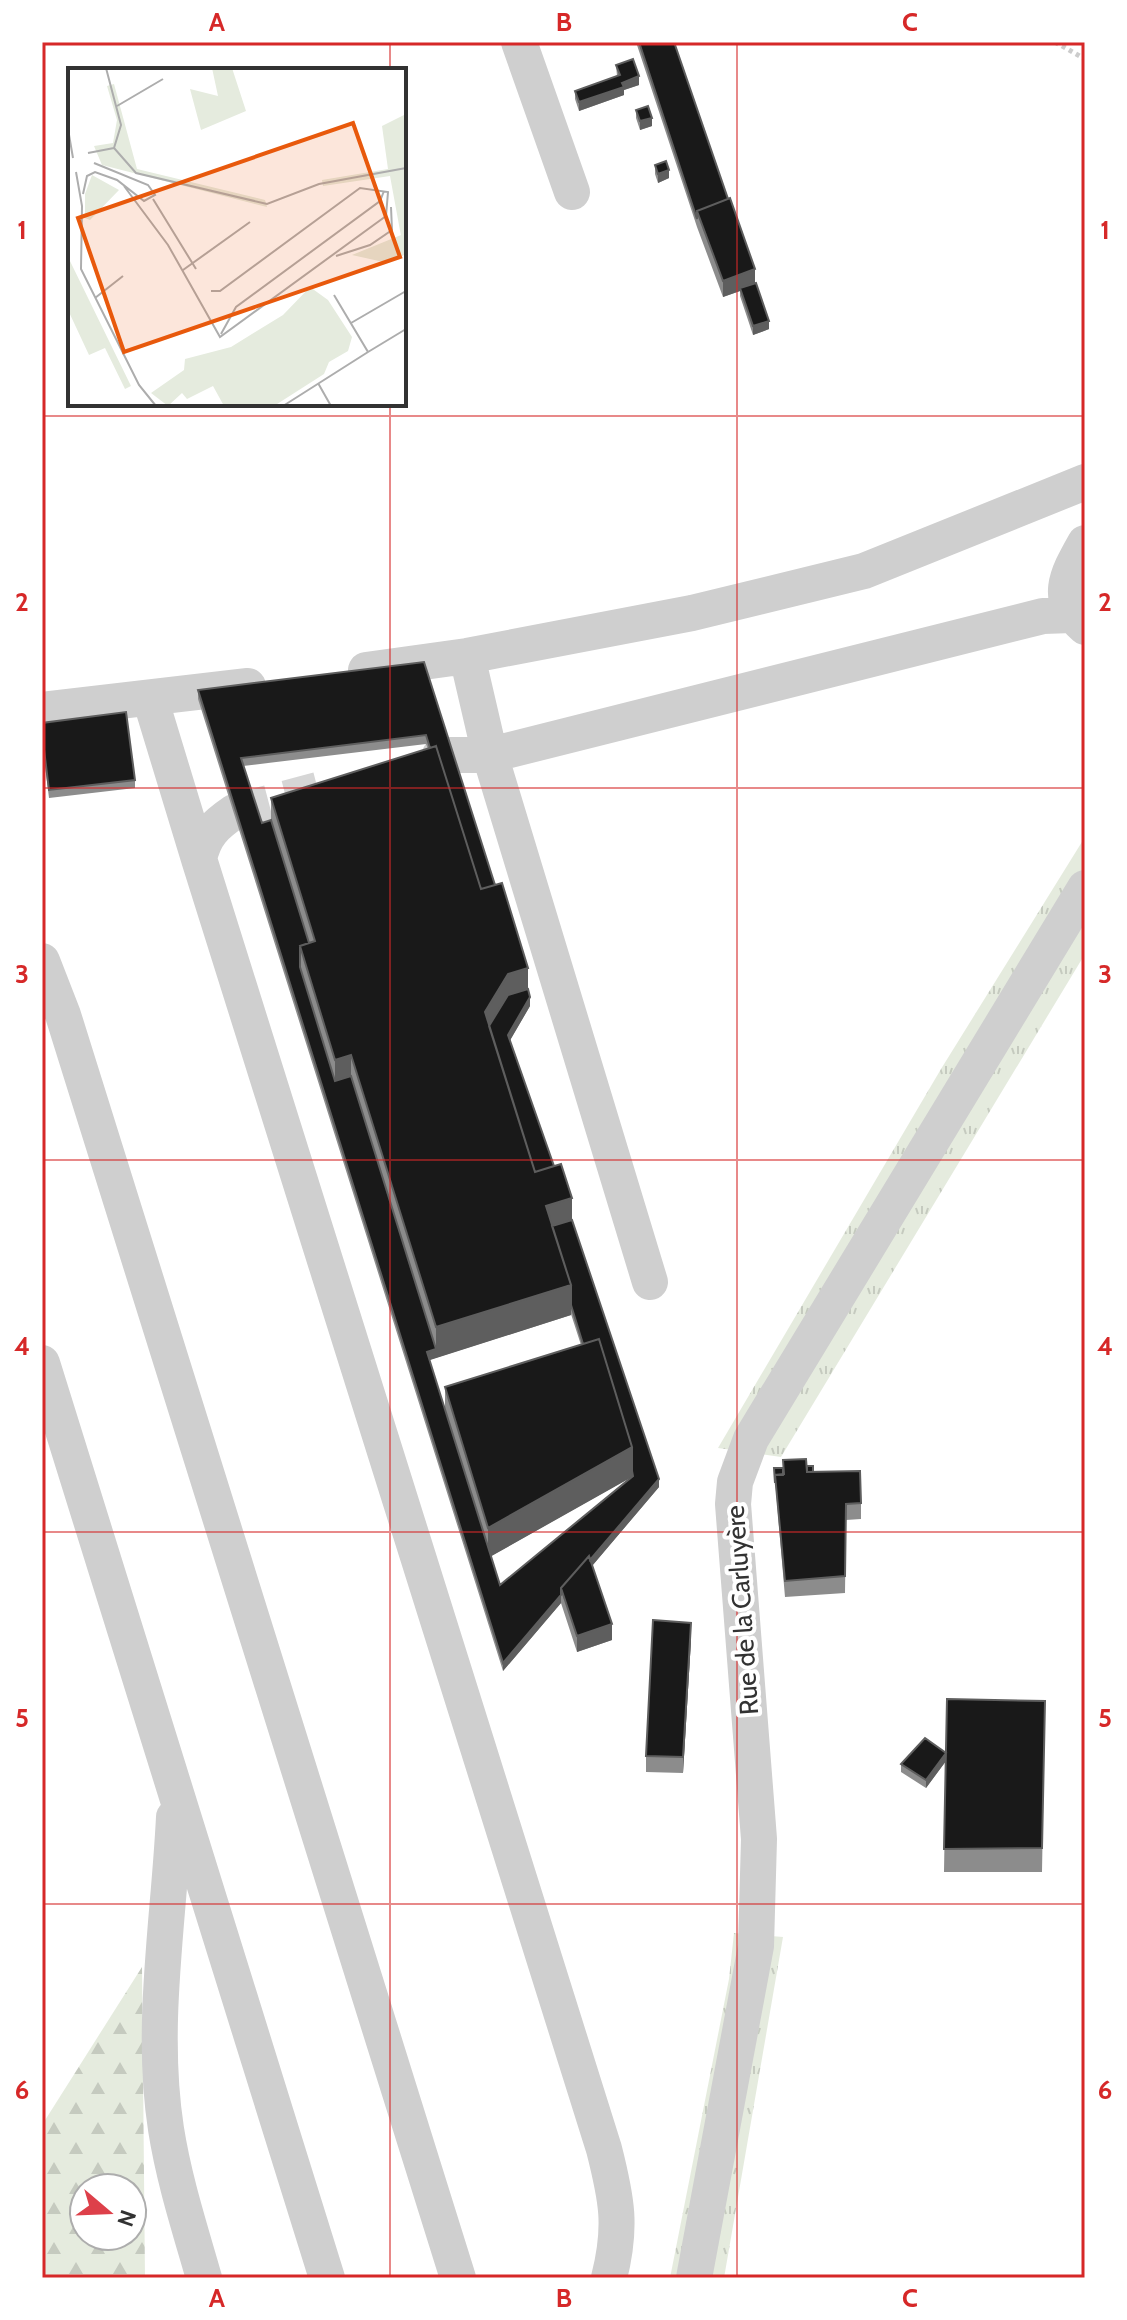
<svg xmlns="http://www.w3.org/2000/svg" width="1127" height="2320" viewBox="0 0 1127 2320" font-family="Cabin,sans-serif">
  <defs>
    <pattern id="grass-tufts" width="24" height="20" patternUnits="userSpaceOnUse" patternTransform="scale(2)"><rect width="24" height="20" fill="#e5ebde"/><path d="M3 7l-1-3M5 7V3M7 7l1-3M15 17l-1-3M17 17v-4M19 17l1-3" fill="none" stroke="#c5cabf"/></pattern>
    <pattern id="forest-firs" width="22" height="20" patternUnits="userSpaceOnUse" patternTransform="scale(2)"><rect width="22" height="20" fill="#e5ebde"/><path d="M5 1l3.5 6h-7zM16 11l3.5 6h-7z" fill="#c5cabf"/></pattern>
  </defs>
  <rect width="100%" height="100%" fill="#fff"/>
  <!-- grass -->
  <path fill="url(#grass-tufts)" d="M1085 837V954L781 1457 718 1448 941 1069Z
    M734 1933 783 1937 724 2278H670L729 1979Z"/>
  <!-- forest -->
  <path fill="url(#forest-firs)" fill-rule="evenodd" d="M142 1967 145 2278H42V2125ZM84 2188H132V2236H84Z"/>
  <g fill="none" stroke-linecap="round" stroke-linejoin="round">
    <!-- minor-tunnel -->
    <path stroke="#d6d6d6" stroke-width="36" stroke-dasharray="36 18" stroke-linecap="butt" d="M234 812 318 790"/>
    <!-- path -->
    <path stroke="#ccc" stroke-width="5" stroke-dasharray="4 4" stroke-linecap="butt" d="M1055 42 1085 59"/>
    <!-- minor -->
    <path stroke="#cfcfcf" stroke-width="36" d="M519 42 572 192
      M1085 543C1067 575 1053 599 1085 627
      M467 656 490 755 650 1282
      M366 670 467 656 692 613 864 571 1085 482
      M150 698 199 859
      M42 710 248 686
      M440 755H490L1043 616 1072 615
      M234 812C215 825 204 835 199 859L604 2149C617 2200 622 2227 609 2278
      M42 961 63 1015 458 2278
      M42 1363 327 2278
      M174 1817C169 1920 150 2026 166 2129 174 2180 190 2229 204 2278
      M694 2278 756 1946 759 1839 733 1504 735 1482 751 1439 1085 888"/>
  </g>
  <!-- wall -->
  <path fill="#8c8c8c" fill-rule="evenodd" d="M636 42H674L755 283 769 329 753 335 740 296V291L723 297 697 227Z
    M616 65 639 85 624 90V95L579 111 575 99V91L617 76Z
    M636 110 652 126 640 130 636 118Z
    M655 165 669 178 658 183 655 174Z
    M424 662 528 989 530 1006 510 1040 554 1166 659 1487 592 1566 612 1640 577 1652 561 1603 503 1671 198 699V690ZM426 744 428 749 271 798V820L262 823 243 766ZM571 1314 581 1345 445 1387V1409L429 1360 571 1315ZM631 1477 500 1585 491 1556Z
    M42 723 135 780V788L49 798 42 741Z
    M774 1468 813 1472 861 1503V1519L846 1520 845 1593 785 1597Z
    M691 1640 683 1773 646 1772V1756Z
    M947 1699 1045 1701 1042 1872H944Z
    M946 1761 926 1788 901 1772V1764Z"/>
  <!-- shaded-wall -->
  <path fill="#5e5e5e" d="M639 76V85L624 90V95L579 111V102Z
    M652 118V126L640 130V121Z
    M669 170V178L658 183V174Z
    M755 269V285L740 288V291L723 297V281Z
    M769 321V329L753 335V326Z
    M528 968V998L485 1033V1012L508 974Z
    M530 997V1006L508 1044V1035Z
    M351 1055V1084L335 1090V1060Z
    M572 1198V1228L549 1235 546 1206Z
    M571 1285V1315L427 1361V1352L436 1349V1327Z
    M632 1447V1477L488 1558V1528Z
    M659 1479V1487L564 1599 562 1593Z
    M561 1595V1603L503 1671V1663Z
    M691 1623V1640L683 1773V1757Z
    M612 1624V1640L577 1652V1636Z
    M946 1753V1761L926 1788V1780Z"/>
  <!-- building -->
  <path fill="#191919" stroke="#5e5e5e" stroke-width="2" d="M639 42H674L728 199 697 211V219Z
    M633 59 639 76 622 83 624 87 579 102 575 91 620 75 616 65Z
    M648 106 652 118 640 121 636 110Z
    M666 161 669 170 658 174 655 165Z
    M730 198 755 269 723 281 697 211Z
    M756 283 769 321 753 326 740 288Z
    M424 662 495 885 481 889 436 746 430 748 426 735 241 758 262 823 271 820 309 943 300 946V967L335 1081 351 1076 436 1349 427 1352 500 1585 633 1476 632 1471V1447L599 1339 583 1344 571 1305V1285L552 1226 572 1220 659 1479 590 1560 589 1556 561 1588V1595L503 1663 198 690Z
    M126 712 135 780 49 790 42 733V723Z
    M436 746 481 889 502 883 528 968 508 974 485 1012 535 1172 561 1164 572 1198 546 1206 571 1285 436 1327 351 1055 335 1060 300 946 315 941 271 798Z
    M528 989 530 997 508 1035 554 1166 535 1172 489 1026 508 995Z
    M599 1339 632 1447 488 1528 445 1387Z
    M806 1459 807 1472 860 1471 861 1503 846 1504 845 1576 785 1581 775 1475 784 1474 783 1460Z
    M807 1466H813V1472H807Z
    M774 1468H783V1475H775V1483Z
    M589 1556 612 1624 577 1636 561 1588Z
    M653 1620 691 1623 683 1757 646 1756Z
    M947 1699 1045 1701 1042 1848 944 1849Z
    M925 1738 946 1753 926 1780 901 1764Z"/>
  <!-- grid -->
  <path fill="none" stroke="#d62828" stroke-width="2" stroke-opacity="0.55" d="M390 42V70M737 42V2278M390 404V2278M42 416H1085M42 788H1085M42 1160H1085M42 1532H1085M42 1904H1085"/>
  <g text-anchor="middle" stroke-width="8" stroke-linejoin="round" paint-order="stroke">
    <!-- street labels -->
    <g font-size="26" fill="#323232" stroke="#fff">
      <text transform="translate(742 1610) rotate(-94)" y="9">Rue de la Carluyère</text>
    </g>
  </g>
  <!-- overview -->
  <g transform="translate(68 68)">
    <rect width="338" height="338" fill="#fff"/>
    <path d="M144 0H164L178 43 133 62 122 21 150 28ZM46 16 69 101 197 132 199 139 34 97 26 78 45 75 49 52 39 18ZM338 46V165L333 168 322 108 255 118 254 112 320 101 314 58ZM24 107 51 122 22 152 17 150V126ZM1 191 63 318 57 321 37 280 21 287 0 242ZM242 219 260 232 284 269 280 283 261 294 256 306 206 338H156L145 318 119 331 114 325 100 338 83 325 116 302 117 291 163 279 215 247Z" fill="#e5ebde"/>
    <path d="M338 165V186L320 195 284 187Z" fill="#e5ebde"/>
    <path fill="none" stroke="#adadad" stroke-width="2" d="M38 0 53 57 46 80 68 105 199 136 251 116 338 100M49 38 95 11M0 61 5 90M20 85 46 80M8 104 14 138 13 201 71 317 88 338M56 118 100 177 152 269 318 148 320 124 292 120 152 223H143M15 126 19 108 27 104 49 112 76 133 87 127 80 117 26 95M85 131 128 201M268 188 302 177 324 162 323 139M115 202 182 154M27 230 55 208M283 255 338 223M153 266 168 239 312 133 316 123M300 284 338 261M250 315 263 338M215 338 300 284 266 227"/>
    <path fill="#e8590c" fill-opacity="0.15" stroke="#e8590c" stroke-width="4" d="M285 55 332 189 56 284 10 150Z"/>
    <rect width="338" height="338" fill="none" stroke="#323232" stroke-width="4"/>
  </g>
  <!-- border -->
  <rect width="1127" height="2320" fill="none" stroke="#ffffff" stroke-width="88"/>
  <!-- north arrow -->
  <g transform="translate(108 2212) rotate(109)"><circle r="38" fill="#ffffff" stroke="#adadad" stroke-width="2"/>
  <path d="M0-6L14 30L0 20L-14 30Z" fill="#dd404a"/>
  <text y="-12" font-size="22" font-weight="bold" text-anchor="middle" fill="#323232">N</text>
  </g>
  <rect x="44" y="44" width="1039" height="2232" fill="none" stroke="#d62828" stroke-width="3"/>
  <g font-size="26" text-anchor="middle" font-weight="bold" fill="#d62828">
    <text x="217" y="31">A</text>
    <text x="564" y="31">B</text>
    <text x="910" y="31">C</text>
    <text x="22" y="239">1</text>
    <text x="1105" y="239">1</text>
    <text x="22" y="611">2</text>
    <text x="1105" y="611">2</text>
    <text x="22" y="983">3</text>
    <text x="1105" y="983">3</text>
    <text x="22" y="1355">4</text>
    <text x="1105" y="1355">4</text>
    <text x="22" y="1727">5</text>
    <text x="1105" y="1727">5</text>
    <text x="22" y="2099">6</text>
    <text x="1105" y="2099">6</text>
    <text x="217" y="2307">A</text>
    <text x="564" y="2307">B</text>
    <text x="910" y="2307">C</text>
  </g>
</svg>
